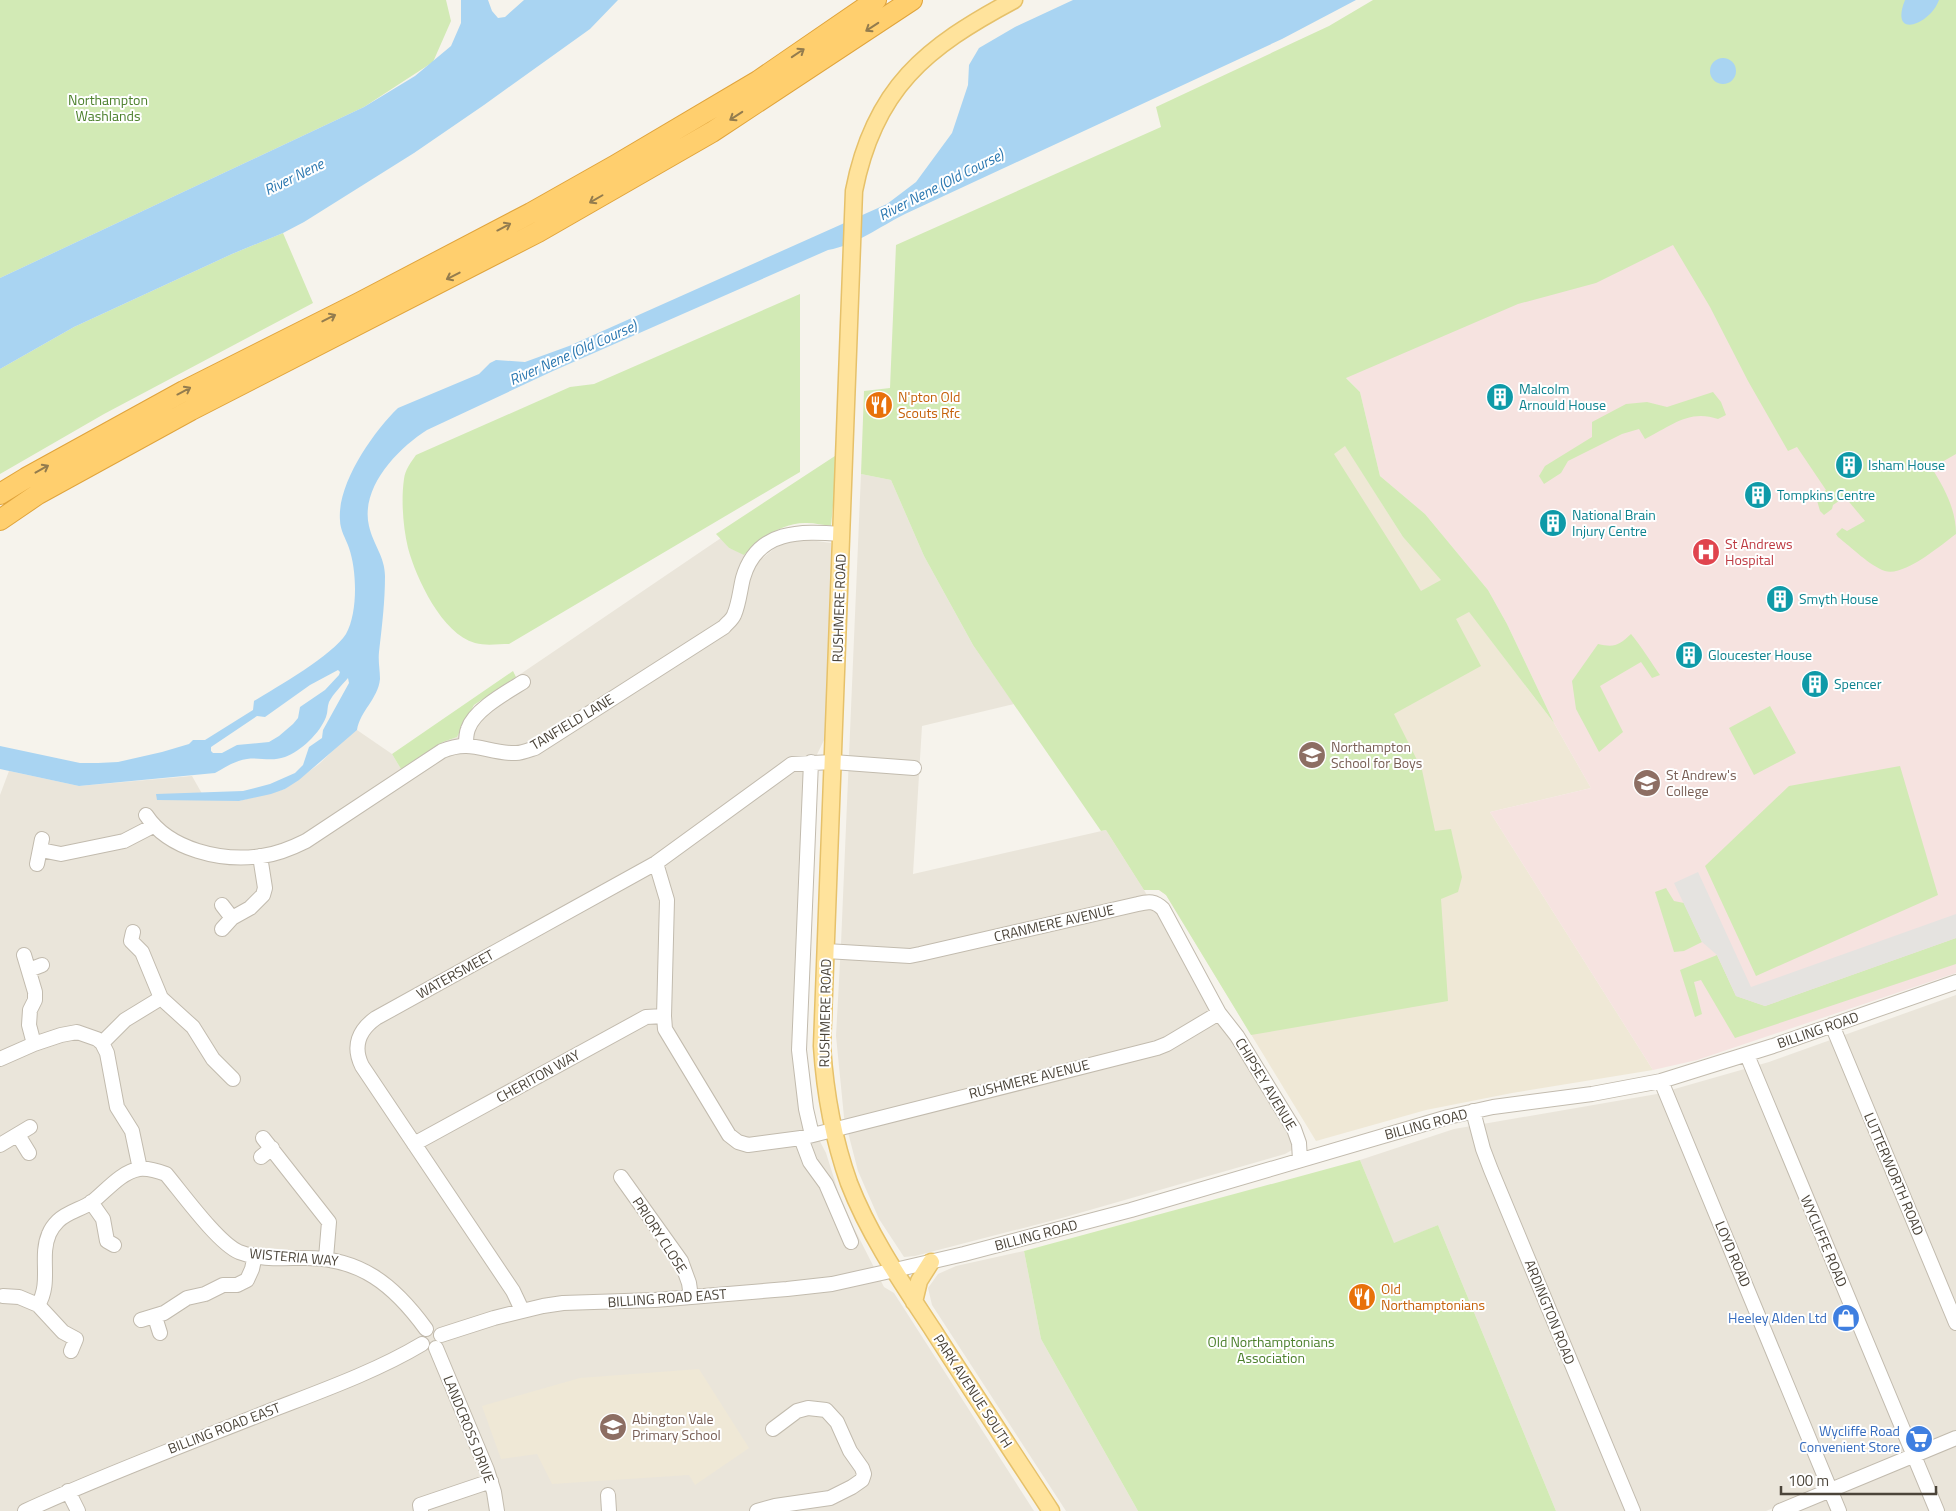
<svg xmlns="http://www.w3.org/2000/svg" width="1956" height="1511" viewBox="0 0 1956 1511" font-family="'Titillium Web',sans-serif">
  <rect width="100%" height="100%" fill="#f6f3ec"/>
  <!-- residential -->
  <path fill="#eae5da" d="M861 474 891 480 924 556 973 645 1014 704 922 726 913 874 1106 830 1144 890 1202 992 1278 1111 1295 1144 1292 1150 1285 1154 1062 1218 915 1256 904 1257 879 1219 858 1171 844 1117 836 1036 841 944Z
    M721 538 729 548 760 560 775 548 795 538 831 543 827 734 802 785 801 1105 826 1153 838 1191 854 1228 884 1287 894 1293 1034 1511H0V795L9 771 79 786 192 776 205 799 239 801 285 789 319 764 346 738 357 730 392 754 401 769 443 742 457 737 475 705Z
    M1956 995V1511H1792L1788 1502 1766 1511H1556L1438 1225 1394 1244 1360 1160 1454 1129 1657 1094 1769 1062Z
    M1024 1251 1041 1339 1138 1511H1066L932 1305 928 1288 938 1274 956 1266Z"/>
  <!-- education -->
  <path fill="#efe8d6" d="M1333 426 1403 537 1460 600 1554 723 1591 788 1490 812 1653 1070 1512 1093 1426 1110 1316 1141 1166 895 1159 890H1144L1106 830 973 645Z
    M699 1369 749 1448 695 1485 689 1475 552 1484 537 1454 501 1459 482 1406 580 1378Z"/>
  <!-- medical -->
  <path fill="#f6e3e0" d="M1956 0V973L1697 1060 1653 1070 1490 812 1591 788 1554 723 1507 624 1488 590 1425 514 1380 476 1360 392 1331 362Z"/>
  <!-- green -->
  <path fill="#d2eab5" fill-rule="evenodd" d="M0 0H446L451 21 433 62 364 107 0 278Z
    M1373 0H1956V454L1942 462 1931 467C1944 487 1956 509 1956 534 1941 545 1904 577 1885 571 1870 566 1851 547 1838 537L1836 534 1842 528 1847 531 1865 521 1845 497 1833 505 1832 509 1824 515 1820 511 1816 497 1826 490 1797 447 1788 451 1748 381 1710 307 1673 245 1596 283 1518 304 1346 378 1360 392 1380 476 1425 514 1488 590 1507 624 1554 723 1469 612 1456 619 1481 666 1394 714 1422 770 1435 831 1451 829 1462 877 1458 892 1441 899 1448 1001 1251 1035 1166 895 1159 890H1144L1106 830 1101 831 973 645 924 556 891 480 861 474 864 391 890 388 896 245 1161 127 1156 107 1329 26ZM1345 446 1403 537 1441 580 1421 591 1334 454Z
    M283 233 313 303 104 414 0 474V369L74 327 232 254Z
    M800 294V472L509 644C498 644 486 646 475 643 442 634 416 578 408 548 403 527 401 500 404 479 405 470 411 462 416 455L570 387 594 384Z
    M1713 392 1721 402 1726 415 1718 419C1689 409 1671 426 1645 439L1639 429 1622 434 1568 461 1561 473 1544 484 1539 476 1545 466 1592 437V422L1626 404 1647 402 1667 407Z
    M838 454 831 526C823 525 815 523 807 523 783 522 759 539 744 555L729 548 716 534Z
    M1631 634C1642 647 1650 661 1660 675L1652 678 1641 662 1600 686 1623 732 1599 752 1576 709 1572 681 1598 644C1615 648 1619 645 1631 634Z
    M513 671 516 677 474 705 457 737 443 742 401 769 392 754Z
    M1770 706 1796 753 1754 775 1729 728Z
    M1900 766 1938 895 1756 976 1705 866 1789 786Z
    M1666 888 1674 901 1684 903 1702 942 1684 951 1674 952 1655 892Z
    M1956 938V964L1735 1038 1701 980 1694 982 1702 1014 1695 1017 1680 970 1717 955 1736 996 1765 1006Z
    M1360 1160 1394 1243 1438 1225 1556 1511H1138L1041 1339 1024 1251Z"/>
  <!-- parking -->
  <path fill="#e5e3e0" d="M1698 872 1751 987 1956 914V938L1765 1006 1736 996 1717 955 1702 942 1674 883Z"/>
  <!-- water -->
  <path fill="#a9d4f2" fill-rule="evenodd" d="M461 0H488L492 11 498 18 505 17 524 0H618L590 29 484 105 414 153 304 222 283 233 232 254 74 327 0 369V278L364 107 415 76 451 46 461 23Z
    M1073 0H1356L1282 39 905 214C879 227 856 245 828 250L553 371 427 430C397 449 360 488 369 526 373 544 385 557 385 576 385 601 382 627 379 652 378 661 380 670 380 679 378 699 360 711 357 730L299 780 285 789 271 794 239 801 157 800 156 794 243 791 270 784 295 773 303 765 309 747 322 738 323 730 349 683 348 678C342 685 333 694 329 702 327 707 328 712 326 717 320 733 301 751 285 757 271 762 260 757 247 759 234 761 226 767 215 773L79 786 0 769V746L80 763H98L118 762 162 752 189 744 193 740H205L253 710 254 701C277 687 333 655 346 634 358 613 357 571 349 548 346 539 340 530 340 520 337 484 373 432 398 408L479 374 490 363 496 360 525 362 569 346 887 204 916 182 952 133 968 85 969 65 979 48 1015 27ZM338 670 340 672 339 675 325 690 300 707 298 718 293 724 279 736 269 742 237 745 222 753H213L211 751V747L257 716 265 717 310 685Z
    M1905 0H1939C1930 25 1889 40 1905 0Z
    M1710 71a13 13 0 1 1 26 0a13 13 0 1 1-26 0Z"/>
  <g fill="none" stroke-linecap="round" stroke-linejoin="round">
    <!-- minor casing -->
    <g stroke="#c2bbae" stroke-width="16">
      <path id="minor" d="M466 745C466 740 466 734 468 729 474 710 507 692 523 682
        M811 762 799 1050 806 1109 812 1135
        M146 815C169 850 222 862 262 856 278 854 292 848 306 841L442 751C472 738 487 754 516 753 522 753 529 750 535 748L724 627C727 623 732 620 734 615 739 604 740 590 743 578 757 529 801 531 842 534
        M41 850 61 854 124 841 153 826
        M656 863 667 900 664 1016 665 1029 729 1135 738 1142 748 1145 801 1138 1157 1048 1167 1044 1219 1013
        M37 864 42 839
        M222 905 232 918
        M222 929 232 918 250 908 263 895 265 888 260 856
        M133 932 131 941 142 952 161 998 193 1027 213 1059 233 1079
        M826 951 910 956 920 954 1138 904C1149 901 1155 901 1163 909L1219 1013 1237 1036 1294 1129 1299 1143 1300 1160
        M24 955 35 992V1000L30 1010 29 1025 34 1044
        M29 970 42 965
        M1832 1025 1956 1323
        M102 1043 125 1020 161 998
        M1747 1055 1937 1511
        M0 1059 34 1044 61 1035 77 1032 97 1039 102 1043 107 1053 117 1107 132 1131 140 1169
        M1661 1081 1839 1511
        M1473 1111 1483 1149 1491 1170 1633 1511
        M18 1135 29 1153
        M263 1138 329 1222 326 1258
        M801 1138 810 1162 826 1184 851 1242
        M414 1144 646 1017 664 1016
        M0 1145 30 1127
        M261 1157 272 1148
        M621 1177 681 1261 689 1283 691 1297
        M91 1202 103 1219 107 1241 114 1245
        M3 1296 19 1297 38 1305
        M522 1310 513 1291 362 1066C352 1046 359 1030 376 1018L656 863 792 764 833 762 914 768
        M155 1317 160 1333
        M141 1320 164 1313 187 1298 205 1294 223 1285H237L247 1280 252 1269 255 1255
        M441 1335 494 1318 543 1306 563 1303 655 1300 787 1289 832 1284 895 1270 964 1254 1131 1210 1448 1117 1493 1107 1592 1094 1661 1081 1773 1046 1956 982
        M436 1348 487 1470 494 1492 497 1511
        M71 1351 76 1339 63 1332 38 1305C52 1282 39 1257 49 1234 51 1229 55 1224 58 1221 67 1212 82 1209 92 1202 106 1191 121 1172 139 1169 148 1168 158 1171 166 1174 182 1193 218 1243 239 1252 259 1260 283 1258 303 1258 360 1257 394 1285 426 1329
        M68 1491 78 1511
        M608 1495 609 1511
        M25 1511C106 1474 189 1443 272 1410 321 1391 377 1371 422 1344
        M421 1511 420 1505 491 1481
        M757 1511 775 1506 830 1498 852 1487 862 1480 864 1474 862 1468 850 1451 837 1422 826 1410 808 1408 797 1411 773 1429
        M1780 1511 1956 1438"/>
    </g>
    <!-- major casing -->
    <g stroke="#e6c16a" stroke-width="19">
      <path id="major" d="M1014 0C926 47 874 88 854 191L822 1046C825 1093 833 1138 849 1183 869 1235 902 1283 933 1330 972 1391 1012 1451 1051 1511
        M914 1302 919 1281 931 1262"/>
    </g>
    <!-- highway casing -->
    <g stroke="#e0a43c" stroke-width="22">
      <path id="highway" d="M0 494 26 478 184 391 359 303 531 213 616 165 758 81 876 0
        M0 520 38 494 191 410 538 232 712 132 912 0"/>
    </g>
    <!-- minor -->
    <use href="#minor" stroke="#fff" stroke-width="14"/>
    <!-- major -->
    <use href="#major" stroke="#ffe39c" stroke-width="16"/>
    <!-- highway -->
    <use href="#highway" stroke="#ffcf6e" stroke-width="20"/>
  </g>
  <!-- one-way arrows -->
  <defs><path id="oneway-shaft" d="M-6 0H5M1.5-3L5.5 0L1.5 3" fill="none" stroke-width="1.6" stroke-linecap="round" stroke-linejoin="round" transform="scale(1.25)"/></defs>
  <g stroke="#937c4e">
    <use href="#oneway-shaft" transform="translate(872 27) rotate(147)"/>
    <use href="#oneway-shaft" transform="translate(798 53) rotate(-34)"/>
    <use href="#oneway-shaft" transform="translate(736 116) rotate(147)"/>
    <use href="#oneway-shaft" transform="translate(596 199) rotate(150)"/>
    <use href="#oneway-shaft" transform="translate(504 227) rotate(-28)"/>
    <use href="#oneway-shaft" transform="translate(453 276) rotate(153)"/>
    <use href="#oneway-shaft" transform="translate(329 318) rotate(-27)"/>
    <use href="#oneway-shaft" transform="translate(184 391) rotate(-28)"/>
    <use href="#oneway-shaft" transform="translate(42 469) rotate(-29)"/>
  </g>
  <!-- icons -->
  <defs>
    <g id="building-disc" transform="scale(1.4375)"><circle r="9.5" fill="#0f9aa8" stroke="#fff"/><path d="M-4-6H4V6H1V3H-1V6H-4ZM-2.5-4.3h1.7v1.8h-1.7ZM.8-4.3h1.7v1.8H.8ZM-2.5-1h1.7V.8h-1.7ZM.8-1h1.7V.8H.8Z" fill="#fff"/></g>
    <g id="restaurant-disc" transform="scale(1.4375)"><circle r="9.5" fill="#e8710a" stroke="#fff"/><path d="M-5-6h1v4h1v-4h1v4h1v-4h1v5L-1.5 .5V6h-2V.5L-5-1ZM5-6V6H3V1.5H1.5Q1.5-4 5-6Z" fill="#fff"/></g>
    <g id="hospital-disc" transform="scale(1.4375)"><circle r="9.5" fill="#e0444e" stroke="#fff"/><path d="M-5-5h3v3.5h4V-5h3V5h-3V1.5h-4V5h-3Z" fill="#fff"/></g>
    <g id="school-disc" transform="scale(1.4375)"><circle r="9.5" fill="#8d6e63" stroke="#fff"/><path d="M0-5L7-2L0 1L-7-2ZM-4 1L0 2.5L4 1V4Q0 6-4 4Z" fill="#fff"/></g>
    <g id="shop-disc" transform="scale(1.4375)"><circle r="9.5" fill="#3f7fe0" stroke="#fff"/><path d="M-5-2.5h2.3a2.7 3.5 0 0 1 5.4 0H5L5.5 6h-11ZM-1.5-2.5h3a1.5 2.3 0 0 0-3 0Z" fill="#fff"/></g>
    <g id="supermarket-disc" transform="scale(1.4375)"><circle r="9.5" fill="#3f7fe0" stroke="#fff"/><path d="M-6-5.5h2.5l.6 2H6L4.5 2H-2.5L-4.4-4H-6ZM-1.5 3.2a1.3 1.3 0 1 0 .1 0ZM3 3.2a1.3 1.3 0 1 0 .1 0Z" fill="#fff"/></g>
  </defs>
  <g fill-rule="evenodd">
    <use href="#building-disc" x="1500" y="397"/>
    <use href="#restaurant-disc" x="879" y="405"/>
    <use href="#building-disc" x="1849" y="465"/>
    <use href="#building-disc" x="1758" y="495"/>
    <use href="#building-disc" x="1553" y="523"/>
    <use href="#hospital-disc" x="1706" y="552"/>
    <use href="#building-disc" x="1780" y="599"/>
    <use href="#building-disc" x="1689" y="655"/>
    <use href="#building-disc" x="1815" y="684"/>
    <use href="#school-disc" x="1312" y="755"/>
    <use href="#school-disc" x="1647" y="783"/>
    <use href="#restaurant-disc" x="1362" y="1297"/>
    <use href="#shop-disc" x="1846" y="1318"/>
    <use href="#school-disc" x="613" y="1427"/>
    <use href="#supermarket-disc" x="1919" y="1439"/>
  </g>
  <g text-anchor="middle" stroke-width="4" stroke-linejoin="round" paint-order="stroke">
    <!-- park labels -->
    <g font-size="14" fill="#4a7f2a" stroke="#fff">
      <text x="108" y="105">Northampton<tspan x="108" dy="16">Washlands</tspan></text>
      <text x="1271" y="1347">Old Northamptonians<tspan x="1271" dy="16">Association</tspan></text>
    </g>
    <!-- culture labels -->
    <g font-size="14" fill="#0d838f" stroke="#fff" text-anchor="start">
      <text x="1519" y="394">Malcolm<tspan x="1519" dy="16">Arnould House</tspan></text>
      <text x="1868" y="470">Isham House</text>
      <text x="1777" y="500">Tompkins Centre</text>
      <text x="1572" y="520">National Brain<tspan x="1572" dy="16">Injury Centre</tspan></text>
      <text x="1799" y="604">Smyth House</text>
      <text x="1708" y="660">Gloucester House</text>
      <text x="1834" y="689">Spencer</text>
    </g>
    <!-- food labels -->
    <g font-size="14" fill="#c56008" stroke="#fff" text-anchor="start">
      <text x="898" y="402">N'pton Old<tspan x="898" dy="16">Scouts Rfc</tspan></text>
      <text x="1381" y="1294">Old<tspan x="1381" dy="16">Northamptonians</tspan></text>
    </g>
    <!-- health labels -->
    <g font-size="14" fill="#be3a42" stroke="#fff" text-anchor="start">
      <text x="1725" y="549">St Andrews<tspan x="1725" dy="16">Hospital</tspan></text>
    </g>
    <!-- street labels -->
    <g font-size="14" fill="#4b4439" stroke="#fff">
      <text transform="translate(839 608) rotate(-88)" y="5">RUSHMERE ROAD</text>
      <text transform="translate(572 722) rotate(-31)" y="5">TANFIELD LANE</text>
      <text transform="translate(1054 923) rotate(-13)" y="5">CRANMERE AVENUE</text>
      <text transform="translate(455 974) rotate(-29)" y="5">WATERSMEET</text>
      <text transform="translate(825 1013) rotate(-89)" y="5">RUSHMERE ROAD</text>
      <text transform="translate(1818 1030) rotate(-19)" y="5">BILLING ROAD</text>
      <text transform="translate(538 1076) rotate(-29)" y="5">CHERITON WAY</text>
      <text transform="translate(1029 1079) rotate(-14)" y="5">RUSHMERE AVENUE</text>
      <text transform="translate(1266 1084) rotate(59)" y="5">CHIPSEY AVENUE</text>
      <text transform="translate(1426 1124) rotate(-15)" y="5">BILLING ROAD</text>
      <text transform="translate(1894 1174) rotate(67)" y="5">LUTTERWORTH ROAD</text>
      <text transform="translate(660 1235) rotate(57)" y="5">PRIORY CLOSE</text>
      <text transform="translate(1036 1235) rotate(-15)" y="5">BILLING ROAD</text>
      <text transform="translate(1824 1241) rotate(67)" y="5">WYCLIFFE ROAD</text>
      <text transform="translate(1733 1254) rotate(67)" y="5">LOYD ROAD</text>
      <text transform="translate(294 1257) rotate(5)" y="5">WISTERIA WAY</text>
      <text transform="translate(667 1298) rotate(-4)" y="5">BILLING ROAD EAST</text>
      <text transform="translate(1550 1312) rotate(68)" y="5">ARDINGTON ROAD</text>
      <text transform="translate(973 1391) rotate(57)" y="5">PARK AVENUE SOUTH</text>
      <text transform="translate(224 1428) rotate(-21)" y="5">BILLING ROAD EAST</text>
      <text transform="translate(469 1429) rotate(68)" y="5">LANDCROSS DRIVE</text>
    </g>
    <!-- education labels -->
    <g font-size="14" fill="#785e54" stroke="#fff" text-anchor="start">
      <text x="1331" y="752">Northampton<tspan x="1331" dy="16">School for Boys</tspan></text>
      <text x="1666" y="780">St Andrew's<tspan x="1666" dy="16">College</tspan></text>
      <text x="632" y="1424">Abington Vale<tspan x="632" dy="16">Primary School</tspan></text>
    </g>
    <!-- shop labels -->
    <g font-size="14" fill="#366cbe" stroke="#fff" text-anchor="end">
      <text x="1827" y="1323">Heeley Alden Ltd</text>
      <text x="1900" y="1436">Wycliffe Road<tspan x="1900" dy="16">Convenient Store</tspan></text>
    </g>
    <!-- water labels -->
    <g font-size="15" font-style="italic" fill="#2e7ab2" stroke="#fff">
      <text transform="translate(294 177) rotate(-26)" y="5">River Nene</text>
      <text transform="translate(941 185) rotate(-27)" y="5">River Nene (Old Course)</text>
      <text transform="translate(573 353) rotate(-24)" y="5">River Nene (Old Course)</text>
    </g>
  </g>
  <!-- scale -->
  <path d="M1781 1486v8h155v-8" fill="none" stroke="#4b4439" stroke-width="2.5"/>
  <text x="1788" y="1486" font-size="15" fill="#4b4439" stroke="#ffffff" stroke-width="4" paint-order="stroke">100 m</text>
</svg>
